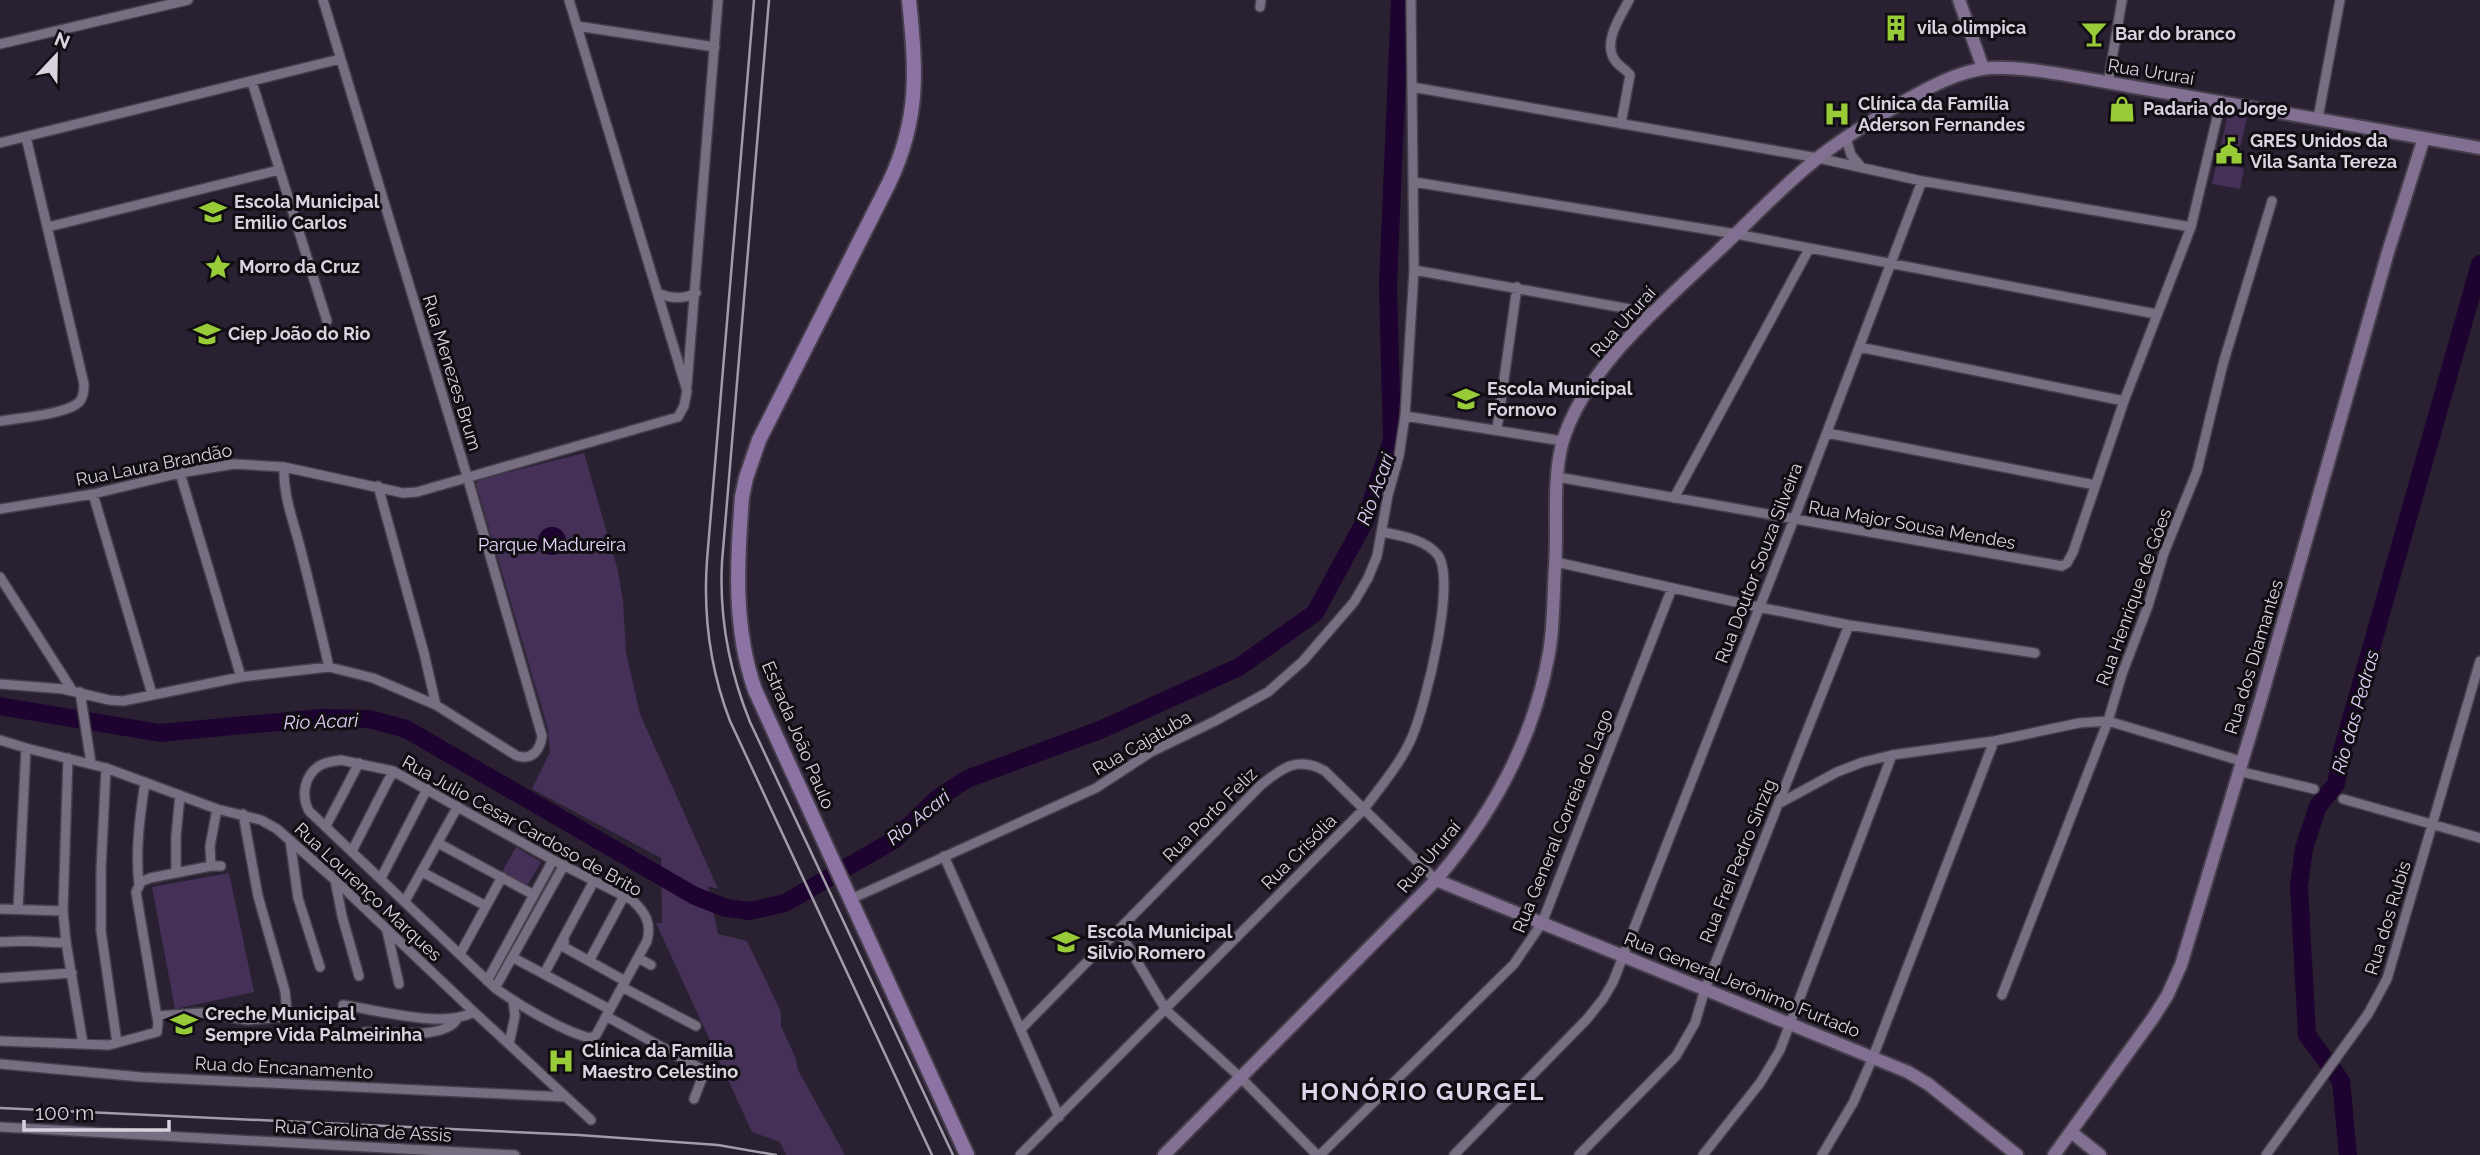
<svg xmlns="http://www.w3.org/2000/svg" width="2480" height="1155" viewBox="0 0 2480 1155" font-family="Raleway,sans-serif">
  <rect width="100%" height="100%" fill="#292131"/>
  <!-- green -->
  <path fill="#453157" d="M2228 114 2247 117 2236 166 2244 169 2240 189 2212 184Z
    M584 453 618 571 623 601 626 652 640 714 718 889 708 886 718 934 747 941 781 1012V1026L796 1059 798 1070 845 1155H786L780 1142 752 1132 656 923H662L661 858 532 789 550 752 548 729 476 484 479 480Z
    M516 847 541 862 527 886 502 872Z
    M229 873 254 992 175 1009 152 887Z"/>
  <!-- water -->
  <path fill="#1e0330" d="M538 541a14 14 0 1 1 28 0a14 14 0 1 1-28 0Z"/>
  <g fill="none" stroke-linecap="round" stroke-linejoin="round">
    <!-- river -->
    <path stroke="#1e0330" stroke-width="18" d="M0 706 160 733 320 718 369 719 406 729 695 896 726 908 750 911 785 903 894 840 938 798 967 779 1100 730 1239 667 1315 613 1365 521 1392 440 1388 285 1400 0
      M2348 1155 2341 1081 2307 1035 2299 886 2304 848 2318 806 2336 784 2342 751 2480 264"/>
    <!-- street casing -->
    <g stroke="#453e4b" stroke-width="12">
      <path id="street" d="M1260 7 1261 0
        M577 26 715 47
        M0 44 188 0
        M252 82 327 321
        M2108 83 2122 0
        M1412 87 1818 158 1922 181 2191 227
        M2318 118 2340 0
        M1621 124 1630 75C1626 69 1618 66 1614 59 1603 41 1621 16 1629 0
        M1846 138 1851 155 1862 168
        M0 143 340 59
        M1414 182 1736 234 2156 314
        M48 227 279 170
        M1414 270 1652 313
        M658 293C671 299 684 299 696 293
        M1859 347 2124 401
        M687 385 718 0
        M1405 416 1563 441
        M1 421C18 418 70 414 80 401 83 397 84 390 84 384L26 137
        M1497 429 1517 287
        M1827 433 2095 485
        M284 467C283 497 294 522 301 551 311 589 320 628 329 667
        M180 473 241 677
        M1557 477 2062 566 2067 563 2073 552 2124 401 2191 227 2221 101
        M378 486 424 653 436 705
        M93 494 152 694
        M1674 498 1809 249
        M0 509 93 494 180 473 234 464 284 467 403 493 417 492 678 417 684 406 687 391 569 0
        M1556 562 1758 607 1849 625 2035 653
        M0 577 72 690
        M0 684 63 689 109 700 123 701 241 677 329 667 373 678 436 705 517 756C532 760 540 751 542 736L467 476 323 0
        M80 692 91 763
        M0 740 26 748 106 768 217 809 261 820 277 829 335 880 474 1012 591 1120
        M68 758 63 911 66 942 83 1044
        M341 760 393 771 553 860 632 900C645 912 652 923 647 941L596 1035 590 1038C562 1031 519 1005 495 988L309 811C301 796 304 776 319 766 325 762 334 761 341 760Z
        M106 768 101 869V931L117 1043
        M2238 771 2314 789
        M2343 799 2480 838
        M1778 804 1837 772 1863 762 1892 755 1994 741 2079 723 2108 721 2241 761
        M326 826 359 763
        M290 840 298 898 320 967
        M438 843 534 895
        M352 851 393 771
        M944 856 1059 1117
        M211 866 210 846 217 809
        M176 872V836L180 795
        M422 872 486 906
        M381 878 427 789
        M335 880 342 916 359 976
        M139 885C135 850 140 816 145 782
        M851 899 1096 788 1151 752 1215 721 1268 692 1303 661 1354 602 1368 578 1377 556 1388 495 1399 456 1405 416 1414 270 1411 0
        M405 901 458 806
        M0 909 63 911
        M18 909 26 748
        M387 931 399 984
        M1119 931 1166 1010 1241 1078 1317 1155
        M564 939V947L625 981
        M0 942 24 941 66 943
        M460 954 502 877
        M512 957 609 1009
        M638 958 651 965
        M589 961 624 896
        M544 974 594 881
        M0 978 72 973
        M487 981 553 860
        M622 987 696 1026
        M495 988 564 865
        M2002 995 2108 721 2122 674 2148 606 2164 553 2197 471 2223 364 2272 201
        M343 1005C378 1010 443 1029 474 1012
        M157 1016 201 1013 248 1020 282 1017 287 1012 285 991 258 896 243 814
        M606 1016 703 1070 702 1078 694 1099
        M1021 1029 1261 785C1283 767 1298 756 1325 771L1436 880
        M365 1032C386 1033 445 1040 457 1019
        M0 1041 109 1045 157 1032 158 1023 136 892 141 882 150 878 211 866H221
        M509 1044 515 1016 513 1001
        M0 1064 141 1077 566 1097
        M0 1127 515 1155
        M1020 1155 1364 809C1381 786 1401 763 1412 737 1425 707 1458 578 1437 554 1424 539 1401 536 1383 532
        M1320 1155 1514 964 1542 923 1672 588
        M1454 1155 1587 1019 1603 999 1613 982 1794 519 1922 181
        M1579 1155 1676 1056 1695 1023 1705 989 1849 625
        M1703 1155 1760 1083 1780 1050 1892 755
        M1822 1155 1853 1103 1873 1057 1994 741
        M2266 1155 2368 1014 2387 979 2480 661"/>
    </g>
    <!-- secondary casing -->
    <g stroke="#453e4b" stroke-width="16">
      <path id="secondary" d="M1959 0 1983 68
        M1436 880 1908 1072 1928 1084 2017 1155
        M2071 1132 2100 1155
        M1164 1155 1436 880C1492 815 1534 738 1549 653 1554 626 1553 596 1555 568 1558 527 1552 484 1562 444 1582 371 1663 303 1716 253 1750 221 1782 186 1819 157 1847 135 1879 116 1910 98 1932 86 1956 73 1982 69 2016 63 2091 80 2128 86 2245 106 2363 127 2480 148
        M2054 1155 2153 1018 2167 996 2181 965 2261 699 2388 252 2424 138"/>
    </g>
    <!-- primary casing -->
    <g stroke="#453e4b" stroke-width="18">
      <path id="primary" d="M909 0C916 70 920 118 889 183L759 440 746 478 742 497C737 561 733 628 755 690L967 1155"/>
    </g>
    <!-- street -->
    <use href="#street" stroke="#776e81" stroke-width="9"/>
    <!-- secondary -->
    <use href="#secondary" stroke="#827092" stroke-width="12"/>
    <!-- primary -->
    <use href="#primary" stroke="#8c73a4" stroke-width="14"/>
    <!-- rail -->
    <path stroke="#a29ca9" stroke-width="2.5" d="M754 0 707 560C703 616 710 669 730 721L932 1155
      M769 0 722 562C719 618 729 670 750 722L953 1155
      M0 1108 579 1135 718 1145 776 1155"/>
  </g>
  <!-- icons -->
  <defs>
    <g id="building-bare" transform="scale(2.1)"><path d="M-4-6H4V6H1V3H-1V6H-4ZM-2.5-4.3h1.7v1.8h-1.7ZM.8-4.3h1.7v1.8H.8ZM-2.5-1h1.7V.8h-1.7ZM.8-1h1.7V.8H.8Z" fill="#97cb38" stroke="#100d13" stroke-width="2.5" paint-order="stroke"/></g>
    <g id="bar-bare" transform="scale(2.1)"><path d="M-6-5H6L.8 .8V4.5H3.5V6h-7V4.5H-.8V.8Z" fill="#97cb38" stroke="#100d13" stroke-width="2.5" paint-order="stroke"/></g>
    <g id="shop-bare" transform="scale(2.1)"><path d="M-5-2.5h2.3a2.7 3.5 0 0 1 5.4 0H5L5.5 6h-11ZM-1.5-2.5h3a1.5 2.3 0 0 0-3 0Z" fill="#97cb38" stroke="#100d13" stroke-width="2.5" paint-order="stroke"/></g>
    <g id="hospital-bare" transform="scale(2.1)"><path d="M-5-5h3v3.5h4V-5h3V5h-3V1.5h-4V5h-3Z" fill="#97cb38" stroke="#100d13" stroke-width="2.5" paint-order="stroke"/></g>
    <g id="civic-bare" transform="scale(2.1)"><path d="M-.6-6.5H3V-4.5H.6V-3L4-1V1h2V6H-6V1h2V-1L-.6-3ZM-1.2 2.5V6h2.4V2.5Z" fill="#97cb38" stroke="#100d13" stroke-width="2.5" paint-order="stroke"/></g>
    <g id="school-bare" transform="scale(2.1)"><path d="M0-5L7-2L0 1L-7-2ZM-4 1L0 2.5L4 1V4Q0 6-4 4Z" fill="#97cb38" stroke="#100d13" stroke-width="2.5" paint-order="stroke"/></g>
    <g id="sight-bare" transform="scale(2.1)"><path d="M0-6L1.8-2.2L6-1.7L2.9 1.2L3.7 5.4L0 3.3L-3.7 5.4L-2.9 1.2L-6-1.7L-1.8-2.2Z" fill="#97cb38" stroke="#100d13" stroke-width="2.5" paint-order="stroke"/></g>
  </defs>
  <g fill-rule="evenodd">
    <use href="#building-bare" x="1896" y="28"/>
    <use href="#bar-bare" x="2094" y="34"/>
    <use href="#shop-bare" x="2122" y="109"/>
    <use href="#hospital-bare" x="1837" y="114"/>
    <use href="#civic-bare" x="2229" y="151"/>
    <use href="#school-bare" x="213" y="212"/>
    <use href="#sight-bare" x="218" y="267"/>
    <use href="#school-bare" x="207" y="334"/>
    <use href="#school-bare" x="1466" y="399"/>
    <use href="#school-bare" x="1066" y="942"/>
    <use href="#school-bare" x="184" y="1024"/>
    <use href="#hospital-bare" x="561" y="1061"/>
  </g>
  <g text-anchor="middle" stroke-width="6" stroke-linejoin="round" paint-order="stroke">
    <!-- poi labels -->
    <g font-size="18" font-weight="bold" fill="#d8d3de" stroke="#100d13" text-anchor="start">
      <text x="1917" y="34">vila olimpica</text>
      <text x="2115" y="40">Bar do branco</text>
      <text x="1858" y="110">Clínica da Família<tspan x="1858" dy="21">Aderson Fernandes</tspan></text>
      <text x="2143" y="115">Padaria do Jorge</text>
      <text x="2250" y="147">GRES Unidos da<tspan x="2250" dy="21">Vila Santa Tereza</tspan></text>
      <text x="234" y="208">Escola Municipal<tspan x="234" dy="21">Emilio Carlos</tspan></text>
      <text x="239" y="273">Morro da Cruz</text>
      <text x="228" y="340">Ciep João do Rio</text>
      <text x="1487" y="395">Escola Municipal<tspan x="1487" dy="21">Fornovo</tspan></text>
      <text x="1087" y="938">Escola Municipal<tspan x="1087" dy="21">Silvio Romero</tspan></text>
      <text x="205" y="1020">Creche Municipal<tspan x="205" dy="21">Sempre Vida Palmeirinha</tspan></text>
      <text x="582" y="1057">Clínica da Família<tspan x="582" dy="21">Maestro Celestino</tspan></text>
    </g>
    <!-- street labels -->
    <g font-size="18" fill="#d8d3de" stroke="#100d13">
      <text transform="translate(2151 72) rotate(9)" y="6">Rua Ururaí</text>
      <text transform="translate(1623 322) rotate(-48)" y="6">Rua Ururaí</text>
      <text transform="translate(452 373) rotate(73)" y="6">Rua Menezes Brum</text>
      <text transform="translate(154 465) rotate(-11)" y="6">Rua Laura Brandão</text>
      <text transform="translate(1912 525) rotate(10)" y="6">Rua Major Sousa Mendes</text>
      <text transform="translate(1759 563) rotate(-69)" y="6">Rua Doutor Souza Silveira</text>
      <text transform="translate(2134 597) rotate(-70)" y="6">Rua Henrique de Góes</text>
      <text transform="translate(2254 657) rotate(-73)" y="6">Rua dos Diamantes</text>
      <text transform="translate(798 735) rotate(67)" y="6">Estrada João Paulo</text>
      <text transform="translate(1142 743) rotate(-30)" y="6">Rua Cajatuba</text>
      <text transform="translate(1210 815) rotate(-45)" y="6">Rua Porto Feliz</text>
      <text transform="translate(1563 821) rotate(-68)" y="6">Rua General Correia do Lago</text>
      <text transform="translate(522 826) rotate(29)" y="6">Rua Julio Cesar Cardoso de Brito</text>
      <text transform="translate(1299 852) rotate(-45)" y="6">Rua Crisólia</text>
      <text transform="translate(1429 857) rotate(-50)" y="6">Rua Ururaí</text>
      <text transform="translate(1738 861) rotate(-68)" y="6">Rua Frei Pedro Sinzig</text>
      <text transform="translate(368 892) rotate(43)" y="6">Rua Lourenço Marques</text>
      <text transform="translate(2388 918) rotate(-73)" y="6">Rua dos Rubis</text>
      <text transform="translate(1742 985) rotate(22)" y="6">Rua General Jerônimo Furtado</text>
      <text transform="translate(284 1068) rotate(3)" y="6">Rua do Encanamento</text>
      <text transform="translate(363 1131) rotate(3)" y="6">Rua Carolina de Assis</text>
    </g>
    <!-- park labels -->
    <g font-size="18" fill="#e9d7fd" stroke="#100d13">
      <text x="552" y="551">Parque Madureira</text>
    </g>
    <!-- water labels -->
    <g font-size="19" font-style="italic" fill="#e2cff5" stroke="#100d13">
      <text transform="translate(1375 489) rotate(-70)" y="7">Rio Acari</text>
      <text transform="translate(2355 712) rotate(-74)" y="7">Rio das Pedras</text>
      <text transform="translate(321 721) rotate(-2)" y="7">Rio Acari</text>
      <text transform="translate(918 817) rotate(-39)" y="7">Rio Acari</text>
    </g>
    <!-- district labels -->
    <g font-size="24" font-weight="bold" letter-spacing="2" fill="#dfd5ea" stroke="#100d13">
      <text x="1423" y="1100">HONÓRIO GURGEL</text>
    </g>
  </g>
  <!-- north arrow -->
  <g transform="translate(56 56) rotate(22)" stroke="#100d13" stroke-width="5" paint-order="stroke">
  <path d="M0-5L12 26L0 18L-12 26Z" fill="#d8d3de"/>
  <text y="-10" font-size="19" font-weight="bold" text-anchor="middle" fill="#d8d3de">N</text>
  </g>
  <!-- scale -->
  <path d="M24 1120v10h145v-10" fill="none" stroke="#d8d3de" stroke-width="3.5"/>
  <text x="35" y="1120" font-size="21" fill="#d8d3de" stroke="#100d13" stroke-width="5" paint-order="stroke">100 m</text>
</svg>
